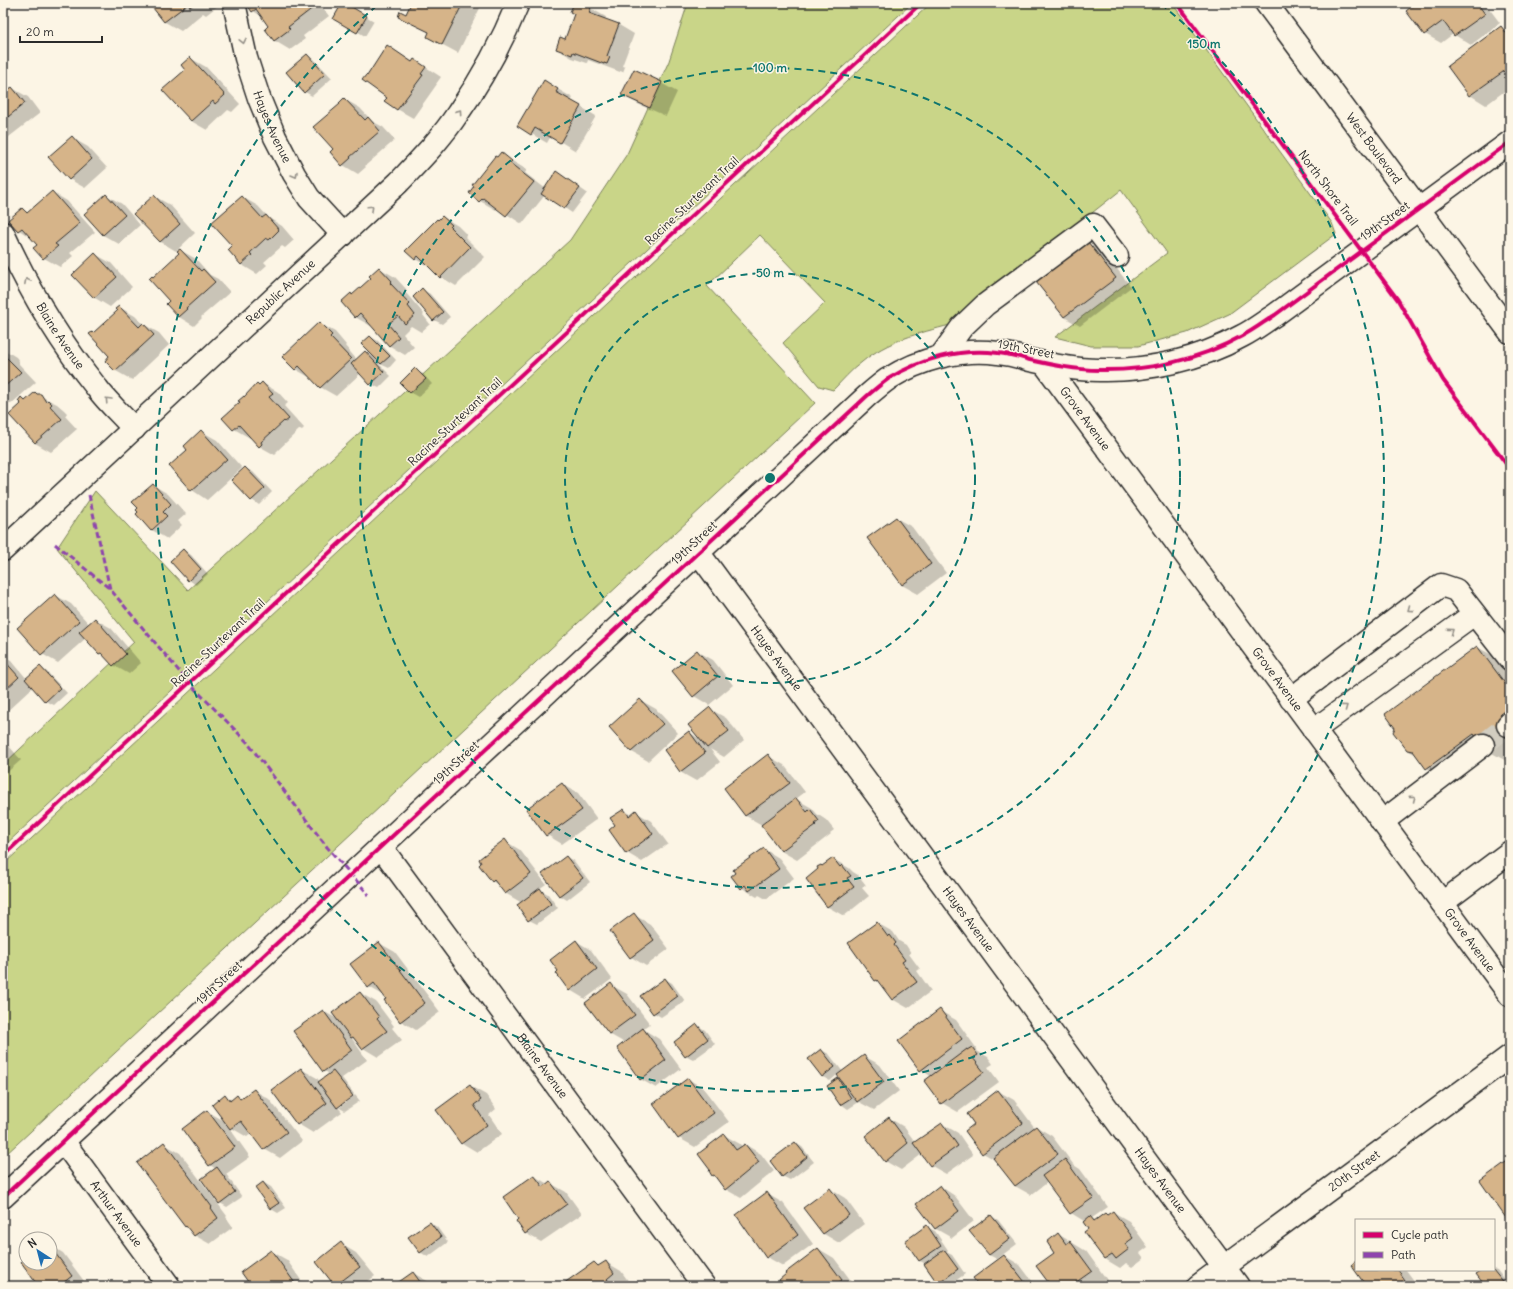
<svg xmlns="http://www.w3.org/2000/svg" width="1513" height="1289" viewBox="0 0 1513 1289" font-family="Delius,sans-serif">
  <rect width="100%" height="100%" fill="#fcf5e5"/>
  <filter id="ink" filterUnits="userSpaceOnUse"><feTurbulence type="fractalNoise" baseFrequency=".025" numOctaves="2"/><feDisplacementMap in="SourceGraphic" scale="8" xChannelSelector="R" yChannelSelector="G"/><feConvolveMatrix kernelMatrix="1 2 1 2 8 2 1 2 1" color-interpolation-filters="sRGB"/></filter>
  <g filter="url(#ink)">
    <!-- green -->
    <path fill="#c9d588" stroke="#7a805a" d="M688 3H912L3 847V765L134 642 57 548 95 491 188 590 570 240 627 154 669 61Z
      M931 3H1172L1332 223 1336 234 1229 314 1187 333 1138 346H1091L1055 337 1167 253 1121 190 950 325C919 333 887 341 862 362 851 370 842 381 833 390L819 386 783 343 825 303 760 235 707 286 815 403 3 1157V865Z"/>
    <!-- shadow -->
    <path fill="#0003" d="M150 3H217L219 5 206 15 203 13 181 31 165 22Z
      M247 3H319L329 16 303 36 305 39 290 50 275 41 266 29 270 26 263 17 253 11Z
      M343 3 374 21 365 36 334 18Z
      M412 3H471L480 8 458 53 428 37 430 33 399 17 406 15Z
      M575 3 590 8 606 17 605 20 619 25 634 34 622 66 625 67 623 72 620 71V72L588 60 587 63 572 58 557 49 565 40 575 14Z
      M1418 3H1485L1500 23 1471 45 1453 34 1441 43 1425 34Z
      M1501 27 1510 32V87L1486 105 1470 95 1448 66Z
      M388 46 413 62 415 60 441 77 436 84H437L413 118 397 109 388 97 367 77Z
      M307 55 314 59 332 78 312 96 305 92Z
      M190 58 206 67 240 104 232 112 228 110 207 130 191 121 164 90 186 70Z
      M544 81 573 98 571 101 596 116 576 151 551 136 547 143 518 126Z
      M661 83 677 92 666 116 638 104 623 95Z
      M12 88 28 97 40 113 5 140 3 139V95Z
      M344 99 360 108 372 121 383 127 395 140 365 166 366 167 358 174 343 165 331 152 334 150 341 104Z
      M72 138 88 147 107 168 85 188 69 179Z
      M501 154 527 170 525 173 546 189 564 177 587 193 572 213 545 195 522 224 497 208 496 210 480 201 470 193Z
      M52 192 67 201 95 232 70 253 73 256 60 267 44 258 35 248 38 245 31 238 19 230 22 209 29 213Z
      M106 195 122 204 140 225 119 244 103 235 85 214Z
      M154 196 170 205 195 233 176 251 161 242 135 214Z
      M242 197 258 206 269 218 282 226 294 240 285 248 282 246 264 262 267 265 257 274 242 265 229 250 234 246Z
      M443 217 458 226 467 235 465 237 485 257 456 286 441 277 431 268 415 259 439 221Z
      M1088 243 1104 252 1131 287 1080 326 1064 317Z
      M180 250 196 259 210 275 218 279 230 292 201 317 202 318 194 326 179 317 167 304 171 301 154 278 180 253Z
      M95 254 111 263 132 287 110 307 95 298 73 275Z
      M379 268 395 277 407 290 405 292 424 314 423 315 430 324 421 332 411 326 403 334 414 347 405 355 390 346 372 325 371 326 355 317 353 296 372 278Z
      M423 290 430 294 450 317 442 324 434 320 414 297Z
      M119 307 135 316 143 324 159 333 169 345 132 380 116 371 106 361 111 356 93 333 118 311Z
      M319 323 335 332 346 345 345 346 357 360 366 352 374 357 371 337 378 341 396 360 389 368 378 363 391 376 379 388 371 384 361 373 336 396 320 387 311 378 295 369Z
      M3 349 16 357 19 361V364L36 382 11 404 3 399Z
      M415 370 423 374 432 384 418 397 411 393 402 383Z
      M262 383 278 392 288 403 284 406 304 428 302 430 300 429 276 452 277 453 275 455 259 446 251 437 250 438 234 429 223 418Z
      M38 395 57 404 64 410 67 413 65 416 77 429 51 452 35 443 11 416 23 404 22 398 26 401Z
      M201 431 217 440 242 468 207 500 192 490 170 466 188 450Z
      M3 460 8 465 3 470Z
      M245 468 253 472 272 492 259 505 252 500 233 480Z
      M153 485 168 494 186 514 178 521 182 525 167 539 152 530Z
      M896 518 912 527 946 573 918 594 902 585Z
      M184 550 191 555 208 574 196 585 189 580 172 562Z
      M55 595 71 604 89 624 95 619 111 628 141 663 129 674 113 665 86 638 58 663 42 654 18 628Z
      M1477 647 1501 660 1510 673V763L1490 752 1450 782 1427 768 1417 755 1407 750Z
      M697 651 713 660 733 685 709 705 694 696Z
      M3 656 11 660 27 679 40 667 47 672 67 693 54 705 46 701 33 687 3 715Z
      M640 700 656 709 678 733 648 761 632 752 610 727Z
      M710 709 726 718 744 740 724 757 710 749 720 762 696 781 680 772 689 732 701 740Z
      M3 739 21 760 3 776Z
      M768 756 784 765 805 792 796 799 812 808 817 814 826 820 834 830 830 833 831 834 797 860 781 851 762 825 746 816 725 788Z
      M562 784 578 793 597 819 562 844 547 835Z
      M624 810 632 815 636 812 651 821 668 844 642 862 627 853Z
      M505 841 520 850 546 884 539 889 548 894 558 908 537 924 529 920 522 903 505 893 500 886 492 881Z
      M764 849 779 858 794 878 766 899 759 895 757 897 742 888Z
      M566 857 574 861 590 882 567 900 559 895Z
      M833 859 849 868 853 872 858 875 866 885 862 888 869 896 844 916 828 907 807 879Z
      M634 915 650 924 669 949 646 966 631 957Z
      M877 923 893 932 899 941 906 945 911 953 909 954 920 969 917 971 931 991 908 1008 892 999 880 983 876 980Z
      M576 941 591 950 612 979 585 999 570 990Z
      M379 943 395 952 440 1012 416 1030 401 1021 385 996 369 987Z
      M665 979 672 983 685 1001 661 1017 654 1013Z
      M611 985 627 994 650 1024 643 1029 659 1039 681 1069 656 1088 640 1079 625 1043 609 1034Z
      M360 993 376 1002 394 1026 392 1028 402 1040 378 1057 363 1048 356 1040 351 1037 367 1060 342 1078 354 1094 339 1105V1108L355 1095 360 1101 345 1111 338 1107 342 1112 313 1133 298 1124 301 1069 317 1078 320 1082 330 1074 324 1071 323 1011 339 1020Z
      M940 1011 956 1020 977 1049 975 1050 988 1057 993 1064 988 1067 999 1082 958 1112 942 1103 932 1077 921 1070 899 1041Z
      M697 1025 705 1030 715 1044 693 1060 685 1056Z
      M821 1050 829 1054 843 1072 864 1056 880 1065 899 1091 874 1110 859 1102 848 1109 841 1104 838 1079 845 1083 838 1074 830 1081 823 1077 809 1059Z
      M688 1079 703 1088 729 1122 695 1147 679 1138Z
      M470 1086 486 1095 496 1109 489 1115 502 1134 477 1152 462 1143Z
      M254 1090 269 1099 302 1141 280 1158 264 1149 252 1133 247 1137 228 1126 250 1157 226 1174 242 1197 227 1207 220 1203 216 1169 210 1165 207 1111 226 1122 225 1096 233 1100 237 1097 242 1099Z
      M998 1091 1014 1100 1035 1128 1037 1127 1052 1136 1073 1164H1072L1080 1169 1108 1207 1092 1218 1096 1221 1113 1212 1129 1221 1148 1247 1140 1253 1144 1258 1132 1267 1126 1263 1120 1268 1105 1259 1084 1221 1071 1213 1048 1182 1031 1195 1015 1186 997 1161 983 1153 975 1124Z
      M889 1118 904 1127 916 1143 942 1124 958 1133 973 1155 946 1174 930 1165 922 1154 901 1170 885 1161Z
      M724 1135 740 1144 742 1147 746 1145 761 1154 774 1171 741 1198 725 1189 717 1178 713 1175Z
      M795 1143 802 1147 814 1162 790 1180 782 1176Z
      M164 1144 180 1153 227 1216 226 1217 233 1227 210 1244 194 1235 190 1229 185 1226Z
      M534 1176 548 1184 550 1183 566 1192 582 1214 541 1242 525 1233 519 1220Z
      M264 1183 271 1187 286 1208 278 1213 271 1209 256 1188Z
      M940 1186 955 1196 974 1221 952 1238 936 1229 917 1204Z
      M830 1189 845 1198 864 1224 839 1243 824 1234 805 1208Z
      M767 1194 783 1203 813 1244 783 1266 767 1257Z
      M991 1216 998 1220 1017 1244 997 1259 989 1255Z
      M430 1223 437 1227 448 1242 428 1257 420 1252Z
      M927 1227 935 1231 948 1250 946 1252 952 1255 965 1274 948 1286H944L939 1283 926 1264 920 1261 906 1241Z
      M1058 1234 1086 1251 1107 1280 1098 1286H1052Z
      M341 1244 356 1253 375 1276 362 1286 336 1285Z
      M50 1245 63 1253 87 1285 39 1286 22 1262 26 1260V1263H50Z
      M819 1249 834 1258 855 1286H784Z
      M271 1251 287 1260 305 1286H252Z
      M1005 1256 1020 1265 1036 1286H981Z
      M606 1262 621 1271 629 1282 624 1286H562L594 1263 600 1266Z
      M1494 1269 1497 1270 1509 1286H1487L1484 1270H1494Z
      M1356 1270H1406L1418 1286H1368Z
      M413 1273 429 1282 432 1286H395Z"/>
    <!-- building -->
    <path fill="#d6b489" stroke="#2b2b2b" d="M149 3H195L190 7 188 4 164 22Z
      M246 3H311L314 7 288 27 290 29 274 41 265 29 268 26 256 9 252 12Z
      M342 3H345L367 16 357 33 333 19Z
      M411 3H463L442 45 427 37 429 32 398 17 400 11 406 14Z
      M574 3H579L591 7 589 13 619 24 607 56 610 57 607 64 604 63V64L573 52 572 55 556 49 560 37 565 39 574 14 570 12Z
      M1416 3H1477L1485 14 1454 36 1443 21 1424 35 1406 11Z
      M1501 26 1510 38V67L1469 96 1447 66Z
      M387 45 412 62 414 59 426 67 421 74 423 75 397 110 384 101 387 98 362 80 366 75 367 76Z
      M307 54 325 74 304 93 286 72Z
      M190 57 225 95 215 104 213 101 191 121 162 90 185 70 181 65Z
      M634 69 662 82 650 108 621 95Z
      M544 80 558 89 556 92 581 106 560 143 535 128 531 135 517 126Z
      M12 87 25 103 3 121V94Z
      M344 98 365 120 368 117 380 131 350 157 351 158 342 166 330 152 333 149 313 127 340 104 339 103Z
      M72 136 92 159 69 180 48 157Z
      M501 152 512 161 510 163 534 182 506 216 483 198 479 202 469 193 474 186 472 185 495 156 497 157Z
      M556 171 580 188 564 209 541 194Z
      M52 191 80 223 55 244 58 246 43 259 33 248 37 245 22 228 18 231 8 220 22 208 27 213Z
      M106 194 125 215 103 235 84 214Z
      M154 195 180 224 160 242 133 214Z
      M242 196 262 218 266 215 279 230 269 240 266 238 250 253 252 255 241 265 228 250 232 246 211 223Z
      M442 216 452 225 450 227 470 247 440 278 418 256 415 260 405 251 437 219 438 220Z
      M1088 242 1116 278 1064 317 1036 282Z
      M180 249 201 271 203 269 215 282 186 308 187 309 178 317 166 304 169 301 149 279 152 276 153 277 179 253 177 251Z
      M95 253 117 277 94 298 72 275Z
      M379 267 392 281 390 283 410 304 408 306 415 315 405 324 398 316 388 324 399 337 389 346 360 313 355 318 341 302 351 293 352 295 371 278 369 276Z
      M422 288 443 312 433 321 413 297Z
      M119 306 139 327 143 323 154 335 115 371 105 361 109 356 89 334 92 332 93 333 117 311 115 309Z
      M319 322 332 335 330 337 351 359 320 388 299 366 295 370 282 357Z
      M370 336 390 356 381 364 361 344Z
      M3 350V354L21 372 3 388Z
      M365 351 384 372 370 385 351 364Z
      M415 368 426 379 410 393 400 383Z
      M262 382 273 394 269 397 289 419 285 422 284 421 261 442 262 444 259 447 239 425 233 430 222 418 240 402 238 401 244 396V397L257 383 259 385Z
      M35 392 37 394H41L46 402 48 400 52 404 50 406 62 419 35 443 9 415 21 404 18 401 21 397 25 401Z
      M201 430 227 459 191 491 169 466 187 450 184 446Z
      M245 467 265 488 251 501 231 480Z
      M153 484 171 504 163 512 167 516 151 531 136 514 138 512 136 510 138 508 132 502Z
      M896 517 931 564 902 585 867 538Z
      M183 549 201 569 188 581 170 561Z
      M55 594 79 621 41 655 17 628Z
      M95 618 126 654 113 666 101 653 99 654 79 632Z
      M1477 646 1510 690V707L1500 714 1510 729V734L1487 751 1474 734 1426 769 1413 751 1407 750 1393 732 1395 728 1385 714Z
      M697 650 718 676 693 697 672 671Z
      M3 659 19 677 3 692Z
      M40 666 60 688 45 702 25 679Z
      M640 699 663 724 631 752 609 727Z
      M710 707 729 731 707 748 688 725Z
      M689 731 705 753 680 772 664 750Z
      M768 754 790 783 745 816 724 788Z
      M562 783 582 810 546 836 526 809Z
      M796 798 807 812 810 809 819 821 815 824 816 825 781 851 761 825Z
      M624 809 629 816 636 810 653 834 626 854 609 830 615 825 610 818Z
      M505 839 531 874 505 894 494 880 492 882 479 865 481 863 479 859Z
      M764 848 779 869 749 891 745 885 741 889 731 876 735 873 733 870Z
      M566 856 583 878 559 896 542 874Z
      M833 858 840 867 842 865 851 876 847 878 854 887 827 907 806 879 818 869 817 867 821 865 822 866Z
      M540 888 551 904 528 921 517 905Z
      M634 913 654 940 630 958 610 931Z
      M877 922 888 937 890 935 896 943 894 945 905 960 902 962 917 982 892 1000 877 980 875 981 848 943Z
      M576 940 597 969 569 991 556 973 558 971 550 960Z
      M379 942 425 1003 400 1022 384 1000 386 999 374 983 368 988 350 964Z
      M665 978 678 996 653 1014 640 996Z
      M611 983 635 1015 609 1034 585 1003Z
      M360 992 379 1017 377 1019 387 1031 362 1049 353 1037 351 1038 332 1013Z
      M940 1009 962 1039 920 1071 898 1041Z
      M323 1010 352 1050 323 1072 293 1031Z
      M697 1024 708 1039 685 1057 674 1042Z
      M643 1028 666 1060 640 1080 617 1048Z
      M972 1047 978 1055 973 1058 984 1072 941 1104 924 1081 967 1049V1050Z
      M821 1049 835 1067 822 1077 808 1059Z
      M864 1055 884 1082 857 1102 837 1075Z
      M301 1068 327 1103 297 1125 271 1090Z
      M333 1071 353 1096 337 1108 318 1082Z
      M688 1078 714 1113 678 1139 653 1104Z
      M838 1078 851 1098 840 1105 827 1086Z
      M470 1085 481 1100 474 1105 487 1125 461 1144 436 1110Z
      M254 1089 287 1132 263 1150 241 1121 230 1129 212 1105 225 1094 230 1101 237 1095 240 1099Z
      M998 1090 1023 1123 982 1154 965 1131 974 1124 967 1114Z
      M207 1110 235 1147 209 1166 182 1129Z
      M889 1117 908 1143 885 1162 865 1136Z
      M942 1123 958 1146 930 1166 913 1143Z
      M1036 1126 1058 1154 1015 1186 993 1158Z
      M724 1134 736 1150 745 1144 759 1162 725 1190 714 1175 712 1176 709 1171 710 1170 698 1154Z
      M164 1142 212 1207 211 1208 218 1218 194 1236 186 1226 185 1227 137 1163Z
      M795 1142 807 1157 782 1177 770 1161Z
      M1065 1159 1093 1198 1070 1214 1042 1176Z
      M1510 1159V1220L1508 1221 1480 1181Z
      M217 1167 235 1192 219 1204 201 1179Z
      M534 1175 543 1187 550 1181 567 1204 525 1234 516 1221 518 1219 503 1197Z
      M263 1182 279 1203 270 1209 255 1188Z
      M940 1185 959 1211 935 1229 916 1204Z
      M830 1188 849 1215 823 1234 803 1208Z
      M767 1192 798 1235 766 1258 736 1215Z
      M1113 1211 1133 1238 1125 1244 1129 1249 1116 1259 1112 1254 1104 1259 1084 1232 1088 1229 1083 1222 1090 1216 1094 1221 1105 1213 1107 1215Z
      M991 1215 1010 1239 989 1255 969 1231Z
      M430 1222 441 1237 420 1253 408 1237Z
      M927 1225 941 1246 919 1261 905 1241Z
      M1058 1233 1066 1244 1070 1241 1092 1271 1075 1283 1076 1284 1074 1286H1051L1036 1266 1054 1253 1047 1242Z
      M341 1242 360 1267 335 1286 316 1262Z
      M50 1246 72 1276 59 1286H38L21 1262 26 1259V1263H50Z
      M818 1248 842 1280 834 1286H783L779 1280 786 1274 785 1273Z
      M271 1250 297 1286H251L241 1272Z
      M944 1250 958 1269 938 1284 924 1264Z
      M1004 1255 1028 1286H979L973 1278Z
      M606 1261 614 1273 607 1279 612 1286H560L594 1262 598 1266Z
      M1356 1261V1270H1398L1405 1280 1397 1286H1366L1351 1265Z
      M1482 1270H1493L1506 1286H1485L1476 1274Z
      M413 1272 423 1286H393Z"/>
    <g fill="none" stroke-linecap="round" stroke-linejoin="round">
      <!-- minor-tunnel -->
      <path stroke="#d2cdc0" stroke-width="22" stroke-dasharray="22 11" stroke-linecap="butt" d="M1483 745 1508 725"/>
      <!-- minor casing -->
      <g stroke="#2b2b2b" stroke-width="25">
        <g id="minor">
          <path id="s1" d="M234 3 246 58 259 98 275 137 294 174 309 198 343 235"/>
          <path id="s2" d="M1266 3 1510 332"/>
          <path id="s3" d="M3 233C28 288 59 341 97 388 108 403 122 415 134 429"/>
          <path d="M941 356 962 327 985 305 1093 225 1117 256"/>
          <path id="s4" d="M1044 363 1510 995"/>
          <path id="s5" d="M3 550 398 183C419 161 441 139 458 113 482 79 502 42 518 3"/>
          <path id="s6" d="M698 552 1238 1286"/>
          <path d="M1291 699 1441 585 1456 590 1510 659"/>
          <path d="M1508 725 1510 723"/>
          <path d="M1314 730 1474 614"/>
          <path d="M1382 822 1483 745"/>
          <path id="s7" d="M381 847 704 1286"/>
          <path d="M1442 903 1510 852"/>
          <path id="s8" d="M63 1141 169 1286"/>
          <path d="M3 1197 867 396C874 390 881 384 888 379 920 359 960 348 998 353 1009 354 1020 357 1030 360 1053 365 1076 370 1099 370 1148 371 1199 360 1242 336 1254 330 1264 322 1275 315L1510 142"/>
          <path id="s9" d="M1198 1286 1510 1056"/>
        </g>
      </g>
      <!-- minor -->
      <use href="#minor" stroke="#fcf5e5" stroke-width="22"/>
      <!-- quiet -->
      <path stroke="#8e44ad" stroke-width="3" stroke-dasharray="6 3" stroke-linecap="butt" d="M89 495 110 589 189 683 247 742 327 847 369 895
        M55 544 110 589"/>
      <!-- cycleway casing -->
      <g stroke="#fcf5e5" stroke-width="6">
        <path id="cycleway" d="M1177 3 1398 300 1443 380 1510 469
          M3 856 921 3
          M3 1197 867 396C874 390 881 384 888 379 920 359 960 348 998 353 1009 354 1020 357 1030 360 1053 365 1076 370 1099 370 1148 371 1199 360 1242 336 1254 330 1264 322 1275 315L1510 142"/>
      </g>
      <!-- cycleway -->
      <use href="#cycleway" stroke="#d6006c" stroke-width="4"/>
    </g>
    <!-- one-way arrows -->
    <defs><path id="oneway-chevron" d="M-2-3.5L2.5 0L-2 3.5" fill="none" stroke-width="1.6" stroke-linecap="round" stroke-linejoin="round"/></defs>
    <g stroke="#949088">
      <use href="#oneway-chevron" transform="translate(243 41) rotate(78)"/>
      <use href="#oneway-chevron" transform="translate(459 112) rotate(-55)"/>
      <use href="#oneway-chevron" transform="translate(295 175) rotate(60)"/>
      <use href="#oneway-chevron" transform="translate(371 208) rotate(-43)"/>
      <use href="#oneway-chevron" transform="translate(27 281) rotate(-118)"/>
      <use href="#oneway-chevron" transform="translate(108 400) rotate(-133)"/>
      <use href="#oneway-chevron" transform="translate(1410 609) rotate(143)"/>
      <use href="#oneway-chevron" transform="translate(1451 631) rotate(-36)"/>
      <use href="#oneway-chevron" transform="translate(1345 707) rotate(-36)"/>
      <use href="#oneway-chevron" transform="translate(1413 798) rotate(-37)"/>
    </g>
  </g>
  <!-- distance rings -->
  <g fill="none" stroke="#0f766e" stroke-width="2" stroke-dasharray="7 5">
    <circle cx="770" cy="478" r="205"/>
    <circle cx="770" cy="478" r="410"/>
    <path d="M1161 4A614 614 0 1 1 379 4"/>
  </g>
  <g text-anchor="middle" stroke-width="3" stroke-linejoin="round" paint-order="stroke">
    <!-- street labels -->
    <g font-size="12" fill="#2b2b2b" stroke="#fcf5e5">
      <text dy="4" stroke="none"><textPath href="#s1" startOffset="130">Hayes Avenue</textPath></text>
      <text dy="4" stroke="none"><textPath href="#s2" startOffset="181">West Boulevard</textPath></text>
      <text transform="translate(1328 188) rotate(53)" y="4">North Shore Trail</text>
      <text transform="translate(692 201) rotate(-43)" y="4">Racine-Sturtevant Trail</text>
      <text transform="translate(1385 221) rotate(-36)" y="4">19th Street</text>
      <text dy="4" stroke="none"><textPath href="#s5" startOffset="379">Republic Avenue</textPath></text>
      <text dy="4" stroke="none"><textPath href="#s3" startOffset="118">Blaine Avenue</textPath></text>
      <text transform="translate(1026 349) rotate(11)" y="4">19th Street</text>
      <text dy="4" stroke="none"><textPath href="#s4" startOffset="69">Grove Avenue</textPath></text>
      <text transform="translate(455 422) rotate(-43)" y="4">Racine-Sturtevant Trail</text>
      <text transform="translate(694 543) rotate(-43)" y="4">19th Street</text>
      <text transform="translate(218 643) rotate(-43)" y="4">Racine-Sturtevant Trail</text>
      <text dy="4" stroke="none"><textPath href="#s6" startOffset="132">Hayes Avenue</textPath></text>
      <text dy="4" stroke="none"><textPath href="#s4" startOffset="393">Grove Avenue</textPath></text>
      <text transform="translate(456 763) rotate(-43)" y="4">19th Street</text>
      <text dy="4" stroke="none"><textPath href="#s6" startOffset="456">Hayes Avenue</textPath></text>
      <text dy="4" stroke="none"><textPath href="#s4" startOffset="717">Grove Avenue</textPath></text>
      <text transform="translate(219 983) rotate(-43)" y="4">19th Street</text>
      <text dy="4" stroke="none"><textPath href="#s7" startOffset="272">Blaine Avenue</textPath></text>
      <text dy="4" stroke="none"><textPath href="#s9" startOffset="194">20th Street</textPath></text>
      <text dy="4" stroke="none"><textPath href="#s6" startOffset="780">Hayes Avenue</textPath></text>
      <text dy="4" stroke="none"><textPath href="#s8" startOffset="90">Arthur Avenue</textPath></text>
    </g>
  </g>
  <circle cx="770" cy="478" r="6" fill="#0f766e" stroke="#fcf5e5" stroke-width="2"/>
  <g font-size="12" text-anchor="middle" font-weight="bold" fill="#0f766e" stroke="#fcf5e5" stroke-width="3" stroke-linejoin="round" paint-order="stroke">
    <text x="1204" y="48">150 m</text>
    <text x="770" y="72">100 m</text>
    <text x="770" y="277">50 m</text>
  </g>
  <!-- margin -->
  <rect width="1513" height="1289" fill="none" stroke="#fcf5e5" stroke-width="16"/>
  <rect x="8" y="8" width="1497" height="1273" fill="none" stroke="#2b2b2b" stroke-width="1.5" filter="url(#ink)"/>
  <!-- legend -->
  <rect x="1355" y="1219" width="140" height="52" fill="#fcf5e5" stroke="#a8a49b"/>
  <rect x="1363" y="1232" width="20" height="6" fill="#d6006c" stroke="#a8a49b"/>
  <text x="1391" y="1239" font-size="12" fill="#2b2b2b">Cycle path</text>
  <rect x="1363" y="1252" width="20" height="6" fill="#8e44ad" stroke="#a8a49b"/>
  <text x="1391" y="1259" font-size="12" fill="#2b2b2b">Path</text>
  <!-- north arrow -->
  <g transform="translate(38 1251) rotate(324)"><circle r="19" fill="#fcf5e5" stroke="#a8a49b"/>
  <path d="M0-3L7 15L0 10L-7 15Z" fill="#1f6fb2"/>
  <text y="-6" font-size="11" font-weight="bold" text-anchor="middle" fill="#2b2b2b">N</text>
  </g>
  <!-- scale -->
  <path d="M20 36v6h82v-6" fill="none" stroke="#2b2b2b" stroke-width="2"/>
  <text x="26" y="36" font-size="12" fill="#2b2b2b" stroke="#fcf5e5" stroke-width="3" paint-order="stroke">20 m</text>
</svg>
